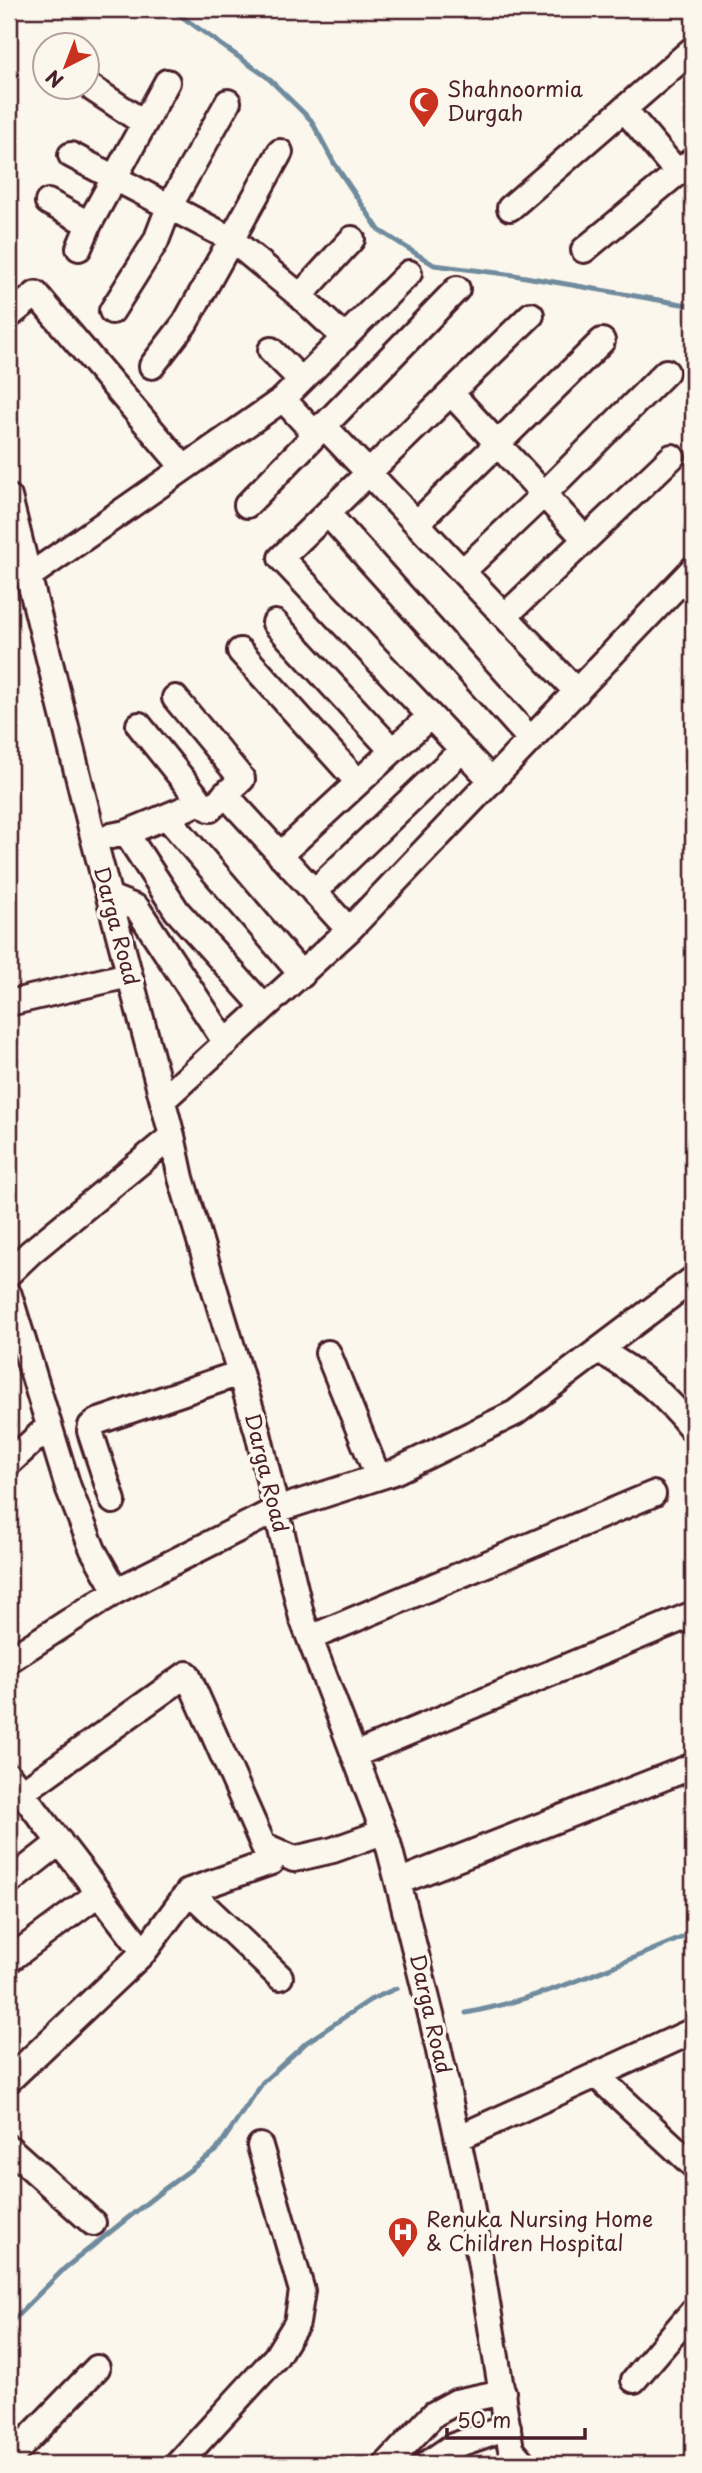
<svg xmlns="http://www.w3.org/2000/svg" width="702" height="2473" viewBox="0 0 702 2473" font-family="'Playpen Sans',sans-serif">
  <rect width="100%" height="100%" fill="#fbf7ec"/>
  <filter id="ink" filterUnits="userSpaceOnUse"><feTurbulence type="fractalNoise" baseFrequency=".0143" numOctaves="2"/><feDisplacementMap in="SourceGraphic" scale="14" xChannelSelector="R" yChannelSelector="G"/><feConvolveMatrix kernelMatrix="1 2 1 2 8 2 1 2 1" color-interpolation-filters="sRGB"/></filter>
  <g filter="url(#ink)">
    <g fill="none" stroke-linecap="round" stroke-linejoin="round">
      <!-- stream -->
      <path stroke="#708b9e" stroke-width="5" d="M171 9 267 77 311 120 334 163 379 230 434 265 514 275 693 306
        M466 2013C545 1998 619 1964 693 1933
        M9 2324 65 2268 163 2190 216 2151 263 2082 307 2042 370 2000 397 1988"/>
      <!-- minor casing -->
      <g stroke="#4a1f2b" stroke-width="30">
        <path id="minor" d="M93 89 144 123
          M624 109 678 173
          M71 155 231 239 300 296 345 338
          M48 202 89 224
          M510 208 693 49
          M79 248 89 224 167 82
          M584 250 693 160
          M300 296 352 239
          M112 311 156 241 169 207 228 102
          M9 316 36 294 184 468
          M271 350 301 380
          M152 366 185 323 280 152
          M451 393 584 538
          M323 425 577 692
          M315 434 283 399 409 273
          M9 497 94 840 172 1136 181 1178 258 1433 302 1618 388 1843 398 1882 433 2023 468 2187 511 2449 524 2464
          M247 505 457 289
          M328 514 531 740
          M417 523 602 341
          M463 571 544 494 666 372
          M28 577 283 399
          M505 616 672 457
          M275 623 392 750
          M240 651 358 782
          M139 725 201 802 210 809 242 779 175 698
          M492 781 281 558 531 315
          M225 794 349 930
          M167 817 302 975
          M126 833 177 911 264 1007
          M111 836 126 833 201 802
          M280 855 430 716
          M314 892 462 750
          M109 897 137 908 226 1043
          M9 1003 129 975
          M163 1100 349 930 693 569
          M9 1273 31 1252 172 1136
          M9 1295 68 1487 93 1550 116 1591
          M600 1351C640 1373 665 1395 693 1430
          M328 1353 378 1477
          M9 1463 49 1426
          M113 1501 90 1431 91 1426 96 1422 240 1373
          M310 1638 653 1494
          M9 1660 116 1591 276 1510 394 1472 515 1413 693 1279
          M354 1755 693 1614
          M9 1776 144 1952
          M21 1793 187 1674 263 1845
          M9 1882 60 1842
          M398 1882 693 1766
          M189 1891 280 1977
          M9 1960 99 1893
          M596 2075 693 2165
          M9 2080 144 1952 189 1891 271 1862 263 1845 294 1859 333 1850 383 1832
          M458 2138 693 2031
          M9 2148 93 2223
          M634 2380 693 2311
          M9 2459 97 2368
          M178 2464 276 2357 297 2323 302 2291 260 2146
          M387 2464 434 2414 456 2402 503 2392
          M427 2464 453 2446 508 2427"/>
      </g>
      <!-- minor -->
      <use href="#minor" stroke="#fbf7ec" stroke-width="24"/>
    </g>
  </g>
  <!-- icons -->
  <defs>
    <g id="mosque-pin" transform="scale(1.575)"><path d="M0 17L-7.5 6A9.5 9.5 0 1 1 7.5 6Z" fill="#c8321e" stroke="#fbf7ec"/><path d="M3.5-4.9A6 6 0 1 0 3.5 4.9A5 5 0 1 1 3.5-4.9Z" fill="#fff"/></g>
    <g id="hospital-pin" transform="scale(1.575)"><path d="M0 17L-7.5 6A9.5 9.5 0 1 1 7.5 6Z" fill="#c8321e" stroke="#fbf7ec"/><path d="M-5-5h3v3.5h4V-5h3V5h-3V1.5h-4V5h-3Z" fill="#fff"/></g>
  </defs>
  <g fill-rule="evenodd">
    <use href="#mosque-pin" x="424" y="102"/>
    <use href="#hospital-pin" x="403" y="2232"/>
  </g>
  <g text-anchor="middle" stroke-width="7" stroke-linejoin="round" paint-order="stroke">
    <!-- poi labels -->
    <g font-size="21" fill="#4a1f2b" stroke="#fbf7ec" text-anchor="start">
      <text x="447" y="97">Shahnoormia<tspan x="447" dy="24">Durgah</tspan></text>
      <text x="426" y="2227">Renuka Nursing Home<tspan x="426" dy="24">&amp; Children Hospital</tspan></text>
    </g>
    <!-- street labels -->
    <g font-size="21" fill="#4a1f2b" stroke="#fbf7ec">
      <text transform="translate(116 926) rotate(75)" y="7">Darga Road</text>
      <text transform="translate(266 1473) rotate(76)" y="7">Darga Road</text>
      <text transform="translate(430 2014) rotate(77)" y="7">Darga Road</text>
    </g>
  </g>
  <!-- margin -->
  <rect width="702" height="2473" fill="none" stroke="#fbf7ec" stroke-width="35"/>
  <rect x="18" y="18" width="667" height="2438" fill="none" stroke="#4a1f2b" stroke-width="2.5" filter="url(#ink)"/>
  <!-- north arrow -->
  <g transform="translate(66 66) rotate(222)"><circle r="33" fill="#fbf7ec" stroke="#b4a19f" stroke-width="2"/>
  <path d="M0-5L12 26L0 18L-12 26Z" fill="#c8321e"/>
  <text y="-10" font-size="19" font-weight="bold" text-anchor="middle" fill="#4a1f2b">N</text>
  </g>
  <!-- scale -->
  <path d="M447 2428v10h138v-10" fill="none" stroke="#4a1f2b" stroke-width="3.5"/>
  <text x="457" y="2428" font-size="21" fill="#4a1f2b" stroke="#fbf7ec" stroke-width="5" paint-order="stroke">50 m</text>
</svg>
